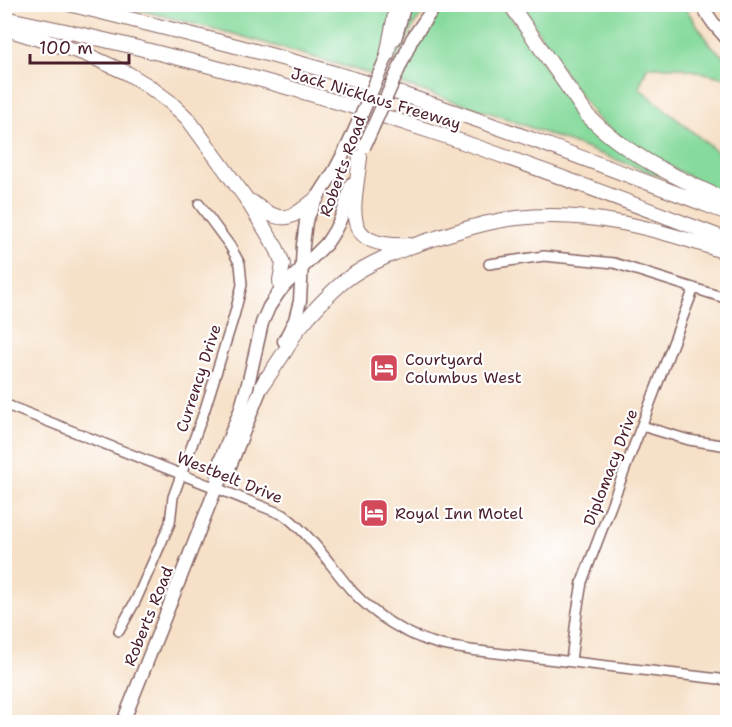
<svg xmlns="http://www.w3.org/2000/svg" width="732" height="727" viewBox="0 0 732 727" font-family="'Shantell Sans',sans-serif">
  <rect width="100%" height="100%" fill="#fff"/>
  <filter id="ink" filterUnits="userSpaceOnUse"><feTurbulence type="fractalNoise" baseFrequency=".0167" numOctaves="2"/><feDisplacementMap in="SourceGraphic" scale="12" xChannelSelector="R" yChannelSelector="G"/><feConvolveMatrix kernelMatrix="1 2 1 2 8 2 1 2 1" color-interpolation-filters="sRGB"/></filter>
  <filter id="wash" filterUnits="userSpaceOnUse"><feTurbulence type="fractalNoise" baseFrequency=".008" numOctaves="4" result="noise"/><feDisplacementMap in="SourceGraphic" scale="24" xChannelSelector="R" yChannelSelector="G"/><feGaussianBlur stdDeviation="1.35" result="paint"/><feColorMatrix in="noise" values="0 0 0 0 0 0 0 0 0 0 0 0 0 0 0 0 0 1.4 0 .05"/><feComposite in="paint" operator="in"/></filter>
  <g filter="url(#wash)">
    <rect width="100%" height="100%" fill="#f6e0c7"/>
    <!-- green -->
    <path fill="#86da9c" stroke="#687c64" stroke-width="1.5" d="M116 4 154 6 393 5 386 47 374 75 234 34Z
      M410 5H429L414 25 396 62 391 61 402 36Z
      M446 5H501L517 25 549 73 578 110 661 173 660 176 497 115 398 83 415 47 436 16Z
      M521 5H683L711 45 727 60V78L678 67H647L639 88 727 160V196L632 147 596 117 574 87Z"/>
  </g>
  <g filter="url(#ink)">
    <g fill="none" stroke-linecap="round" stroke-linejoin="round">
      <!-- minor casing -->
      <g stroke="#866362" stroke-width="12">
        <path id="minor" d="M489 264 544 256 614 263 728 299
          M4 404 284 515C313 537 329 564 352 591 375 616 406 635 438 644 449 647 460 648 470 650L728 680
          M642 426 689 440 728 446
          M119 631 136 600 170 523 173 497 204 412 234 316 242 285 240 264 230 246 199 204
          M571 661 577 612 582 582 694 288"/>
      </g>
      <!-- major casing -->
      <g stroke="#866362" stroke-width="15">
        <path id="major" d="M700 4 714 24 728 40
          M395 39 405 4
          M401 64 412 39 436 4
          M284 341 295 320 300 301 303 245 306 221 317 198 335 170 350 141
          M218 485 230 466 265 378
          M123 722 216 488 220 461 240 411 249 380 262 323 269 307 281 289 326 244C340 225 346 207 351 184"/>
      </g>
      <!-- highway casing -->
      <g stroke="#866362" stroke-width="16">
        <path id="highway" d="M69 4C168 29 267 52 364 82 487 121 607 167 728 213
          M510 4 587 115C626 155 677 178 728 201
          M4 18C153 48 299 88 442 135 538 167 633 204 728 240
          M4 28 83 53 127 73 147 85 170 102 188 119 245 197 277 249 283 264 280 280 281 289
          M387 56 397 4
          M360 157C355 207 337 249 409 245
          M252 202C282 225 289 221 317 198
          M262 386C270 373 279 361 287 348 291 341 294 334 299 328 312 312 327 296 343 282 365 264 406 247 433 239 461 230 489 221 517 218 589 209 661 230 728 253"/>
      </g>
      <!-- minor -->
      <use href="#minor" stroke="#fff" stroke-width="9"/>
      <!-- major -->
      <use href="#major" stroke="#fff" stroke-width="12"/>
      <!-- highway -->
      <use href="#highway" stroke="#fff" stroke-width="14"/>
      <!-- major-bridge casing -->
      <g stroke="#866362" stroke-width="15" stroke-linecap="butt">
        <path id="major-bridge" d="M350 141 387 56
          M364 147 401 64"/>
      </g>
      <!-- major-bridge -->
      <use href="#major-bridge" stroke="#fff" stroke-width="12"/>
    </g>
  </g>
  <!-- icons -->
  <defs>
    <g id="hotel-square" transform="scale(1.5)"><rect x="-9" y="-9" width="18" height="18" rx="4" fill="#d1495b" stroke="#fff"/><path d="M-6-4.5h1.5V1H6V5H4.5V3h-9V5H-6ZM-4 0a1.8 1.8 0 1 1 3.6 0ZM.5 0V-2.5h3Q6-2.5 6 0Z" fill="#fff"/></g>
  </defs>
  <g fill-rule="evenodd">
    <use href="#hotel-square" x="384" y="368"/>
    <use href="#hotel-square" x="374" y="513"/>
  </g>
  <g text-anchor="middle" stroke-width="4.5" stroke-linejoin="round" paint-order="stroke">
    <!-- street labels -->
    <g font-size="16" fill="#4a1f2b" stroke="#fff">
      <text transform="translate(376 98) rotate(17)" y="6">Jack Nicklaus Freeway</text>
      <text transform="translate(342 166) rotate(-70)" y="6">Roberts Road</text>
      <text transform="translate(198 378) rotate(-72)" y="6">Currency Drive</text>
      <text transform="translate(610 467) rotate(-69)" y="6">Diplomacy Drive</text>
      <text transform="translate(230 477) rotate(22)" y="6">Westbelt Drive</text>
      <text transform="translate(148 616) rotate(-68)" y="6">Roberts Road</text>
    </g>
    <!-- poi labels -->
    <g font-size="16" fill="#4a1f2b" stroke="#fff" text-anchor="start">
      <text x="405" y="365">Courtyard<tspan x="405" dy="18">Columbus West</tspan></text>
      <text x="395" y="519">Royal Inn Motel</text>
    </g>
  </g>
  <!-- margin -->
  <rect width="732" height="727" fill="none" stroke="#fff" stroke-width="24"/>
  <!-- scale -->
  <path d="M30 54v9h99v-9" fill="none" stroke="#4a1f2b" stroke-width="3"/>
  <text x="39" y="54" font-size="18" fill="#4a1f2b" stroke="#ffffff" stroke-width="4.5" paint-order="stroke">100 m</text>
</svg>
